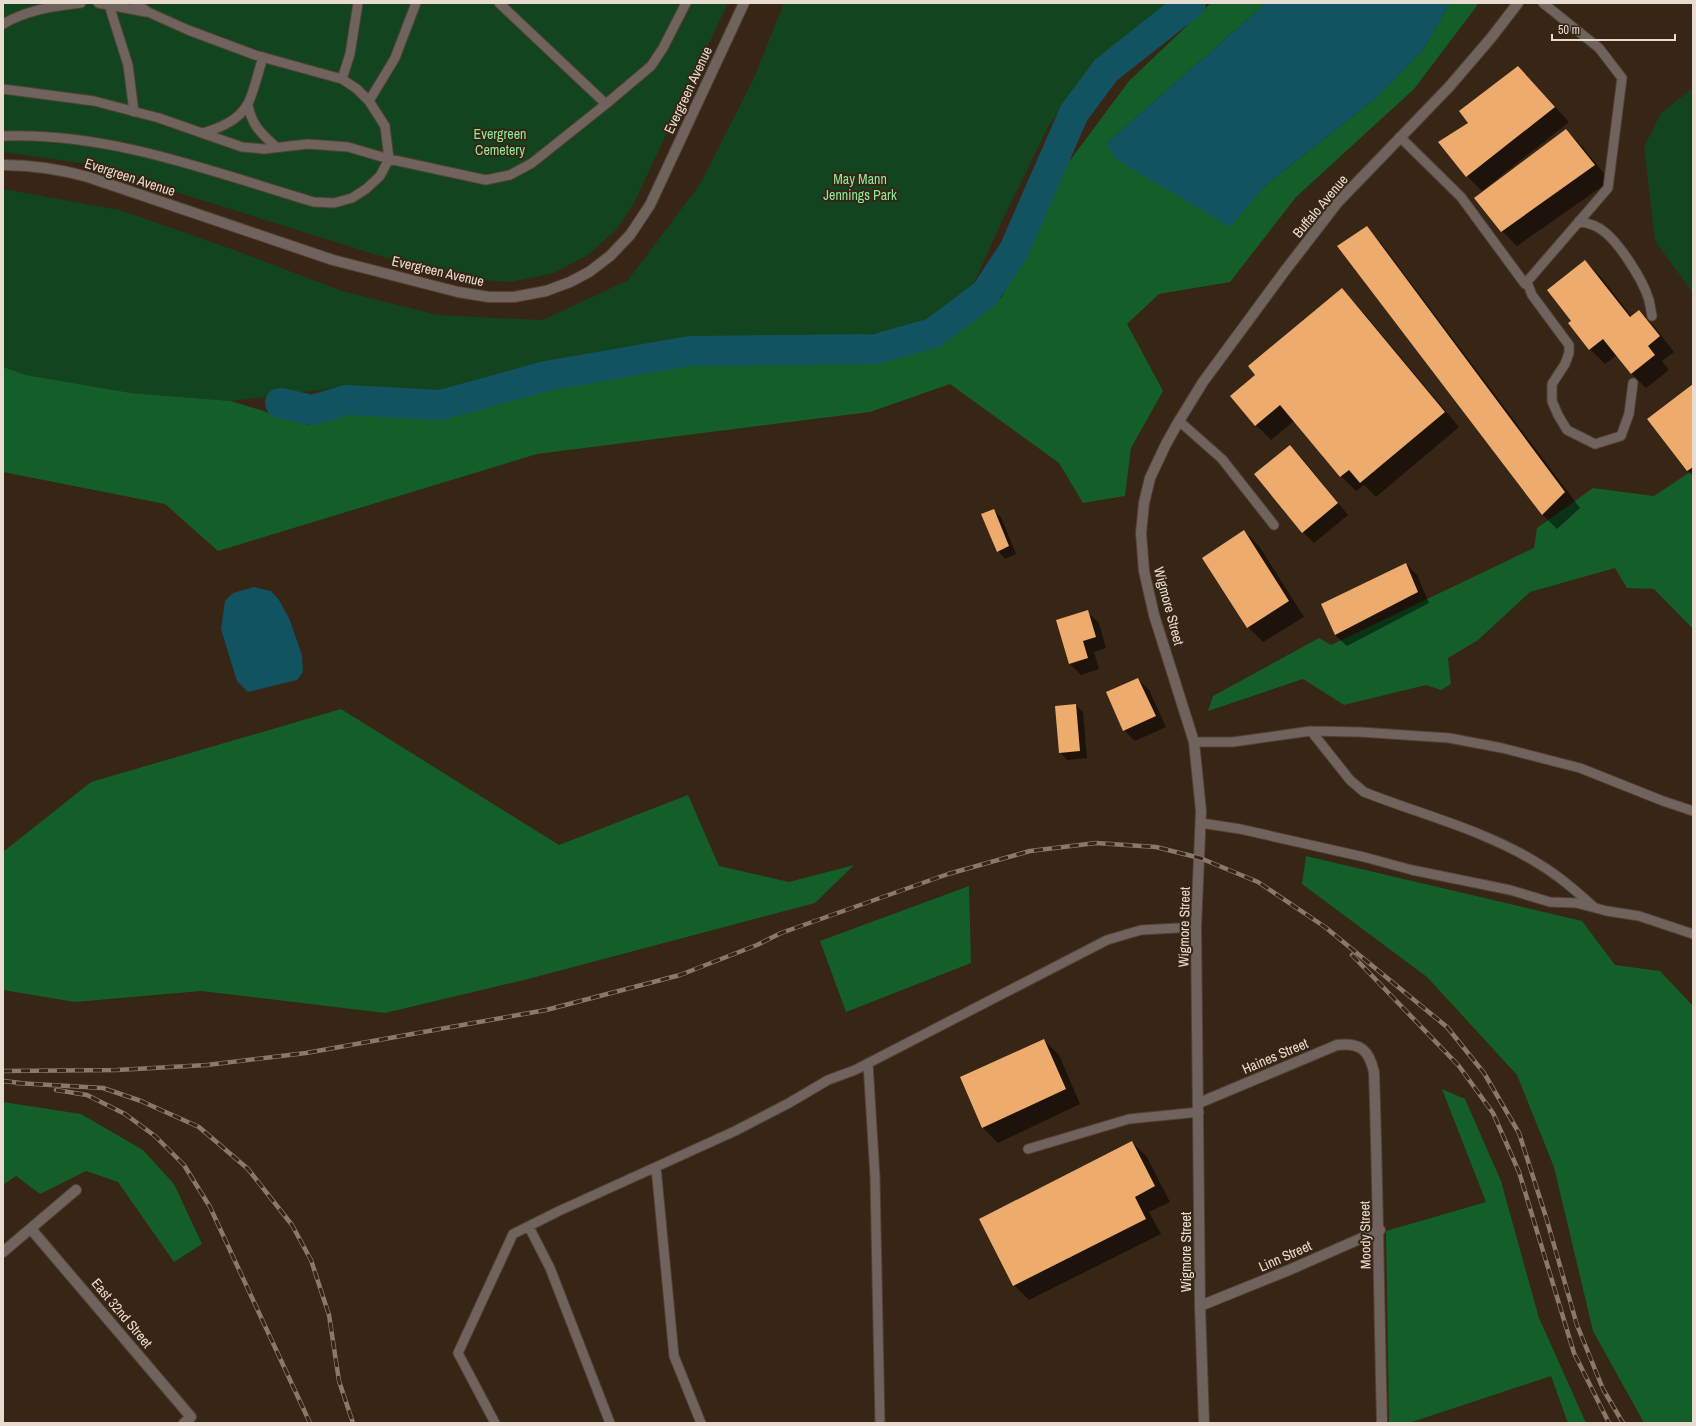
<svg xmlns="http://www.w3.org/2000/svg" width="1696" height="1426" viewBox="0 0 1696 1426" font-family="'Archivo Narrow',sans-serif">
  <rect width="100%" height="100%" fill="#372515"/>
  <!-- green -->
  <path fill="#134420" d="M3 3H728L634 203 617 229 588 255 554 273 510 282 466 279 399 262 87 164 3 152Z
    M784 3H1168L1133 38 1084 77 1048 127 1002 221 973 285 922 326 826 341 683 340 585 359 453 392 352 386 231 401 131 393 26 375 3 367V189L120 210 234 250 342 291 437 315 543 320 628 280 700 184 753 80Z
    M1693 88V293L1655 241 1644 147 1661 113Z"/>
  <!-- forest -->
  <path fill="#145e2a" d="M1211 3H1266L1107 143 1230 226 1266 185 1376 98 1423 50 1450 3H1479L1414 89 1296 197 1230 282 1159 294 1127 324 1163 391 1131 448 1125 496 1083 503 1059 463 950 384 870 412 537 454 218 551 165 504 3 472V367L26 375 131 393 231 401 309 425 351 407 459 415 558 387 691 363 875 360 942 341 1002 297 1065 167 1129 81Z
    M1693 470V629L1654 589 1627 588 1615 568 1530 592 1478 640 1448 658 1451 684 1441 690 1426 685 1344 705 1303 679 1208 711 1213 696 1319 638 1331 645 1534 548 1537 528 1593 488 1654 496Z
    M341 709 559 845 688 795 719 866 789 882 854 865 815 903 528 979 385 1013 201 991 75 1002 3 990V852L91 782Z
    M1306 856 1582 921 1615 965 1660 971 1693 1006V1423H1644L1593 1331 1554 1167 1517 1075 1427 977 1302 884Z
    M969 886 971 963 846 1012 820 941Z
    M1442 1089 1465 1099 1501 1181 1539 1318 1586 1423H1568L1551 1376 1409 1423H1389L1386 1231 1486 1202Z
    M3 1102 81 1114 143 1150 174 1184 202 1244 174 1262 118 1182 86 1171 40 1194 16 1176 3 1185Z"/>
  <!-- water -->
  <path fill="#125361" d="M1266 3H1450L1423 50 1376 98 1266 185 1230 227 1116 159 1107 143Z
    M254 587 271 591 279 600 289 618 302 655 303 672 297 680 248 692 237 681 221 629 225 601 233 593Z"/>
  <!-- shadow -->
  <path fill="#0007" d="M1518 67 1569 122 1482 191 1483 192 1566 130 1581 145 1610 181 1517 246 1502 231 1475 198 1483 192 1467 176 1470 123Z
    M1366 228 1381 243 1580 508 1557 529 1542 514Z
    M1585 261 1600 276 1632 317 1639 311 1654 326 1674 352 1662 361 1669 370 1646 388 1631 373 1617 355 1605 364 1590 349 1573 321Z
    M1342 290 1357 305 1459 427 1376 497 1364 485 1356 491 1341 476 1295 420 1271 440 1256 425 1231 396 1257 375Z
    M1290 446 1301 457 1348 515 1314 543 1303 532Z
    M1693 468V476L1688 471Z
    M993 510 1001 517 1016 554 1005 559 998 551Z
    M1244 531 1259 546 1304 617 1263 642 1248 627Z
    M1406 564 1417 575 1429 603 1347 646 1335 635 1322 604Z
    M1087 612 1099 623 1106 648 1094 652 1099 669 1081 675 1070 664Z
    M1138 679 1149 690 1166 727 1135 741 1124 730Z
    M1076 705 1083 712 1087 758 1067 760 1060 752Z
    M1044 1040 1059 1055 1080 1104 998 1143 983 1128 961 1077Z
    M1132 1142 1147 1157 1170 1202 1149 1212 1161 1234 1029 1300 1014 1285Z"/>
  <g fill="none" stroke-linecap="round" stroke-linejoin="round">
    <!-- river -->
    <path stroke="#125361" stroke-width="30" d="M280 403 312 410 347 400 441 405 546 376 690 351 876 349 933 333 985 294 1014 250 1074 113 1106 70 1191 3"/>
  </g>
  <!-- building -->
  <path fill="#edab6e" d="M1518 66 1555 107 1466 177 1438 142 1468 123 1459 111Z
    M1566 129 1595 165 1501 232 1474 198Z
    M1367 226 1565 492 1542 515 1337 246Z
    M1585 260 1630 317 1639 310 1660 336 1648 346 1655 355 1631 374 1603 339 1589 350 1568 323 1571 321 1547 290Z
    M1342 288 1445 412 1360 483 1349 470 1340 477 1280 405 1255 426 1230 396 1255 375 1248 366Z
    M1693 384V467L1687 471 1647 419Z
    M1290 445 1338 503 1302 533 1254 474Z
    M994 509 1009 546 997 552 981 514Z
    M1244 530 1289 601 1247 628 1202 558Z
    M1406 563 1418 592 1335 635 1321 604Z
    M1088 610 1096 637 1083 641 1088 658 1069 664 1056 620Z
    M1138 678 1156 716 1123 731 1106 692Z
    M1076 704 1080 751 1059 753 1055 706Z
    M1044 1039 1066 1089 982 1128 960 1077Z
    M1132 1141 1155 1186 1135 1197 1146 1219 1013 1286 979 1219Z"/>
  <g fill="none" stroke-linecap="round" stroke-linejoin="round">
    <!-- service casing -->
    <g stroke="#534233" stroke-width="11">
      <path id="service" d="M98 3 146 12
        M136 3 148 12 188 30 255 55 342 79 357 89 369 101 395 58 416 3
        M499 3 606 104 651 66 663 48 686 3
        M109 5 128 65 134 112
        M3 24C27 10 54 6 81 3
        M342 79 350 54 358 3
        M3 89 94 101 159 118 242 147 264 149 308 144 348 147 389 159 486 180 510 175 532 163 606 104
        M248 105C252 126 261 133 276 147
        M203 133C219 128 238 121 247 105 253 96 259 69 263 57
        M3 136C110 132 213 172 314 202L334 203 352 198 366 189 380 176 389 159 385 126 369 101
        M1400 137 1461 197 1525 284 1608 188 1622 78 1599 48 1543 3
        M1579 221C1585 223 1592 224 1597 227 1616 236 1643 280 1649 300 1650 305 1651 310 1652 316
        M1527 282 1532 295 1569 345V353L1565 364 1552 384V401L1558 415 1567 430 1595 444 1621 436 1629 414 1633 383
        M1179 421 1222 459 1274 525
        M1311 731 1360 732 1449 738 1502 748 1580 768 1663 801 1693 811
        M1194 742H1233L1311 731 1350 780 1364 792C1422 815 1485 830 1539 864 1559 876 1576 891 1594 907
        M1201 823 1240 829 1364 857 1412 870 1510 890 1550 902 1576 903 1607 911 1639 916 1693 934
        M868 1063 875 1177 880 1423
        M1028 1149 1129 1119 1199 1112
        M656 1167 674 1356 701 1423
        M529 1227 550 1268 610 1423
        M495 1423 458 1353 513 1234 559 1211 735 1131 789 1103 828 1080 855 1070 1107 940 1141 930 1196 927"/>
    </g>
    <!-- minor casing -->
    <g stroke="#534233" stroke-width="12">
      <path id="minor" d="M1199 1103 1337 1045C1360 1042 1369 1050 1374 1072 1378 1189 1379 1306 1382 1423
        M31 1229 191 1417 184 1423
        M3 1252 76 1190
        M1200 1306 1289 1270 1380 1230"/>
    </g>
    <!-- tertiary casing -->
    <g stroke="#534233" stroke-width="12">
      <path id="tertiary" d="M3 165C33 165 59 169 88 177L333 260 458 292 489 297H514L546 291 570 282 589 272 610 256 630 235 650 205 744 3
        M1204 1423 1200 1306 1196 927 1201 811 1194 742 1154 615 1144 571 1141 533 1144 503 1150 478 1166 444 1179 421 1203 382 1284 272 1338 202 1449 87 1491 38 1518 3"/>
    </g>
    <!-- service -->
    <use href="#service" stroke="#70635e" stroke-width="9"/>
    <!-- minor -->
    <use href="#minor" stroke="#70635e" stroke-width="10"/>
    <!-- tertiary -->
    <use href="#tertiary" stroke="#70635e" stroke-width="10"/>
    <!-- rail casing -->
    <g stroke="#89796c" stroke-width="4.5">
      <path id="rail" d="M1352 955 1459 1066 1493 1113 1519 1172 1574 1353 1609 1423
        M3 1071 117 1070 207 1065 306 1053 546 1010 680 975 757 945 781 933 948 874 1030 851 1096 843 1156 847 1200 858 1258 882 1325 927 1447 1027 1484 1073 1519 1133 1546 1217 1577 1325 1603 1389 1623 1423
        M3 1081 21 1083
        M16 1083 103 1088 141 1101 199 1127 248 1169 292 1225 311 1260 329 1315 339 1381 353 1423
        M56 1090 87 1095 125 1114 155 1136 184 1165 210 1207 310 1423"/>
    </g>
    <!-- rail -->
    <use href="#rail" stroke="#372515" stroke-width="3" stroke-dasharray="9" stroke-linecap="butt"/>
  </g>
  <g text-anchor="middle" stroke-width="4" stroke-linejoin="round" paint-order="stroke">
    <!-- street labels -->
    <g font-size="14" fill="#e8dcd1" stroke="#372515">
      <text transform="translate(688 90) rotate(-65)" y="5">Evergreen Avenue</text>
      <text transform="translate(130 177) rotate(18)" y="5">Evergreen Avenue</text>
      <text transform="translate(1320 206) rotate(-50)" y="5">Buffalo Avenue</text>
      <text transform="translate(438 271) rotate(13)" y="5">Evergreen Avenue</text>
      <text transform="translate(1169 606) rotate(75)" y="5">Wigmore Street</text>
      <text transform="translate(1184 927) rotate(-89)" y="5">Wigmore Street</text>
      <text transform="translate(1275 1056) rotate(-23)" y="5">Haines Street</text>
      <text transform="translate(1365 1235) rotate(-91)" y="5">Moody Street</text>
      <text transform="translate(1186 1252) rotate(-90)" y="5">Wigmore Street</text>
      <text transform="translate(1285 1256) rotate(-24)" y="5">Linn Street</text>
      <text transform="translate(122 1313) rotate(50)" y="5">East 32nd Street</text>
    </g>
    <!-- park labels -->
    <g font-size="14" fill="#8cea9d" stroke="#372515">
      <text x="500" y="139">Evergreen<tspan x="500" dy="16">Cemetery</tspan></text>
      <text x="860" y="184">May Mann<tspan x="860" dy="16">Jennings Park</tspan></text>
    </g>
  </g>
  <!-- border -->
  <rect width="1696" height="1426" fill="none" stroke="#e8dcd1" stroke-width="8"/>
  <!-- scale -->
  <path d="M1552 34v6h123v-6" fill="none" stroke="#e8dcd1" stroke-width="2"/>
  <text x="1558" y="34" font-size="12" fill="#e8dcd1" stroke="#372515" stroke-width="3" paint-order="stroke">50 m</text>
</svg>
